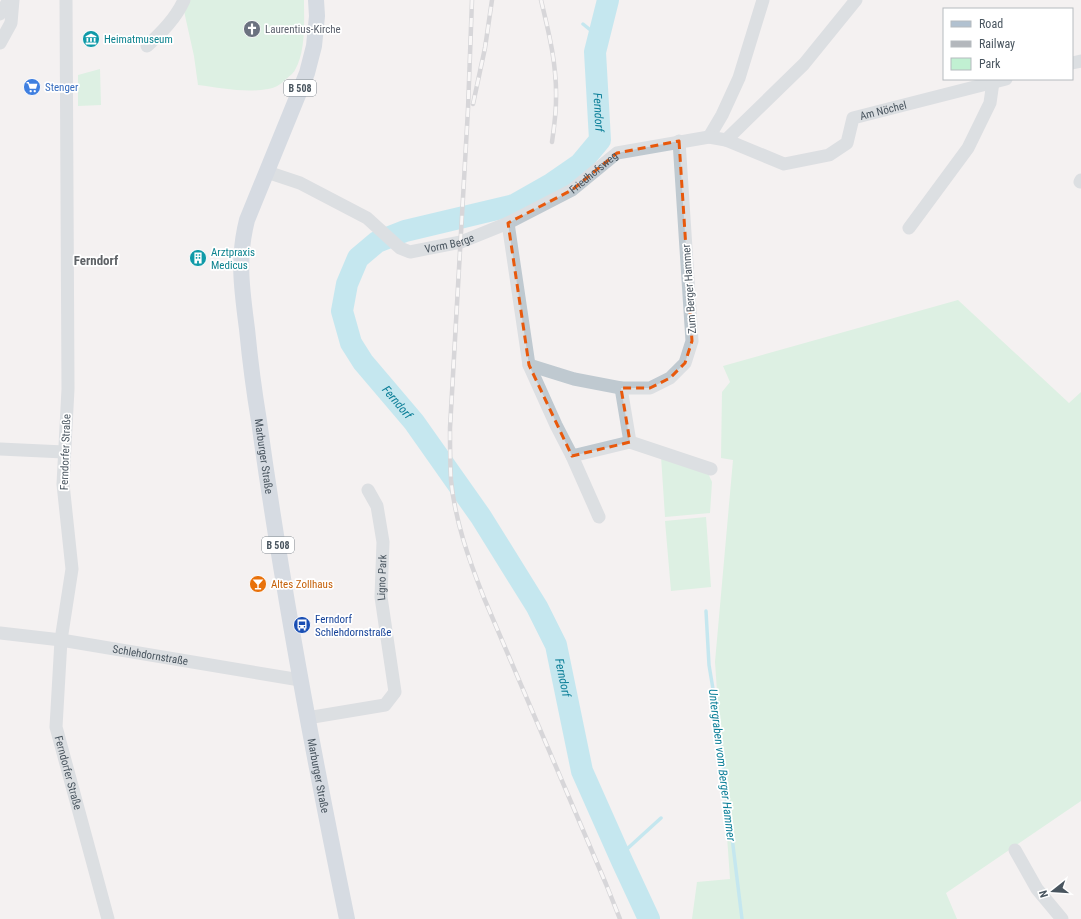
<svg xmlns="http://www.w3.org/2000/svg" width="1081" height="919" viewBox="0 0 1081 919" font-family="'Roboto Condensed',sans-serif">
  <rect width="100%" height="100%" fill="#f4f1f1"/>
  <!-- green -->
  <path fill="#c1f0d2" d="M189 0H304C304 21 306 51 295 70 293 74 288 77 284 81 280 85 274 88 268 89 245 93 221 88 198 85L194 56 184 11Z
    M100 69 101 105 78 106V75Z
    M958 300 1069 403 1081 392V801L946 893 957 919H692L697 882 730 879 715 662 733 460 721 458 722 392 730 382 723 366Z
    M661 456 707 471 712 482 710 513 665 517Z
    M706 517 711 587 671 591 665 521Z"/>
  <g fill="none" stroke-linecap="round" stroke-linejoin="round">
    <!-- stream -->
    <path stroke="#8ddcee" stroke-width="3.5" d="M583 24 599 37
      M706 611 709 665 716 707 742 919
      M622 861 627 849 661 818"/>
    <!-- river -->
    <path stroke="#8ddcee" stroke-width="22" id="s1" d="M608 0 595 52 600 140 580 164 551 184 514 205 405 231 377 242 358 258 347 284 342 311 351 343 363 362 414 422 481 517 537 607 556 645 582 771 622 861 649 919"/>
    <!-- minor -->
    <g stroke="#bfc9d0" stroke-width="13">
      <path id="s2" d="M66 0 68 389 63 484 72 569 61 640 56 727 108 919"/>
      <path d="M0 14 9 0"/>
      <path d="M0 43 11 23 13 0"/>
      <path d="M147 46C162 32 176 18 184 0"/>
      <path d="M1072 63 1081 61"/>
      <path d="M709 137 722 115 739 78 763 0"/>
      <path id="s3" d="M726 140 784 164 829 155 847 143 853 118 1006 79"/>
      <path id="s4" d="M267 172 300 183 367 218 400 248 410 252 461 242 508 223 572 190 617 153 709 137 726 140 804 64 856 0"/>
      <path d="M1080 182 1081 180"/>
      <path d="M508 223 529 365 556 425 572 456 630 442 711 469"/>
      <path d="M909 228 968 148 990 103 993 82"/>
      <path d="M529 365 574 379 621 388H650L670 378 685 363 692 341 679 141"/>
      <path d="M621 388 630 442"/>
      <path d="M0 449 64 452"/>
      <path d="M572 456 599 517"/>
      <path id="s5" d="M0 633 61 640 300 680"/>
      <path id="s6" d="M307 718 385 705 395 692 381 597 383 542 377 506 368 490"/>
      <path d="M1015 850 1037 889 1062 919"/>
    </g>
    <!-- major -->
    <path stroke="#b1c1d0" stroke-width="16" id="s7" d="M316 0 317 16 314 46 307 73 247 220C237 259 242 290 247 329 250 360 254 391 259 421 282 588 313 754 347 919"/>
    <!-- rail casing -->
    <g stroke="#b3b7bc" stroke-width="4.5">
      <path id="rail" d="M472 0 468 109 450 428C450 445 450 463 451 480 455 521 469 560 484 598L606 884 620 919
        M541 0C549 33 557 65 556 100 556 114 554 128 552 142
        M473 104 485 48 492 0"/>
    </g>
    <!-- rail -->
    <use href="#rail" stroke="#fff" stroke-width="3" stroke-dasharray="9" stroke-linecap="butt"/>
  </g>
  <!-- marked area -->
  <path d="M0 0H1081V919H0ZM679 141 692 341 685 363 670 378 650 388H621L630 442 572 456 529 365 508 223 572 190 617 153Z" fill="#f4f1f1" fill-opacity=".55" fill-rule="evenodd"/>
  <path fill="none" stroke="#e8590c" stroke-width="3" stroke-dasharray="8 5" stroke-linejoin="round" d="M679 141 692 341 685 363 670 378 650 388H621L630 442 572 456 529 365 508 223 572 190 617 153Z"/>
  <!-- icons -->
  <defs>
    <g id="church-disc" transform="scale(0.9)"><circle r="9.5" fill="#6b7280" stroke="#fff"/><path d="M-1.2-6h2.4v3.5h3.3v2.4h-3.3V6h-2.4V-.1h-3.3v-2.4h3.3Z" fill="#fff"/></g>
    <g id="museum-disc" transform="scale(0.9)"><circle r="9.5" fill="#0f9aa8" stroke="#fff"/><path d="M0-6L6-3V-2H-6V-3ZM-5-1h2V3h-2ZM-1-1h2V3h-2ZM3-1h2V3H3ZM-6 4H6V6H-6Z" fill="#fff"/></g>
    <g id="supermarket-disc" transform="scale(0.9)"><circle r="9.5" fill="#3f7fe0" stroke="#fff"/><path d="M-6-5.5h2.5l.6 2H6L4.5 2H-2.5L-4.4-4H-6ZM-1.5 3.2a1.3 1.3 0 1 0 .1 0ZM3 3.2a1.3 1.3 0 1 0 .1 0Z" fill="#fff"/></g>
    <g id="building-disc" transform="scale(0.9)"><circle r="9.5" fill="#0f9aa8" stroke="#fff"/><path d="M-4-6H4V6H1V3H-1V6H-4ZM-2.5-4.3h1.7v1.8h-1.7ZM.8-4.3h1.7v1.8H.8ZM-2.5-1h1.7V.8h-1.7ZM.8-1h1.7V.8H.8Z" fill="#fff"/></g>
    <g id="bar-disc" transform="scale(0.9)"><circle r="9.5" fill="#e8710a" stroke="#fff"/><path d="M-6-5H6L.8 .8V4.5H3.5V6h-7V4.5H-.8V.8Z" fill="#fff"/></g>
    <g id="bus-disc" transform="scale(0.9)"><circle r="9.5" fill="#1a4fb4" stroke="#fff"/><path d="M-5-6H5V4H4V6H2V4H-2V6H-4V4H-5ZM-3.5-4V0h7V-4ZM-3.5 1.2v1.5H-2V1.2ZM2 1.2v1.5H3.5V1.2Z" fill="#fff"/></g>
  </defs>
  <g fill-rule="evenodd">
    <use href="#church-disc" x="252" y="29"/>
    <use href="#museum-disc" x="91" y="39"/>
    <use href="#supermarket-disc" x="32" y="87"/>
    <use href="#building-disc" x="198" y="258"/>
    <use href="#bar-disc" x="258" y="584"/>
    <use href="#bus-disc" x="302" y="625"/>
  </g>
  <g text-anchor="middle" stroke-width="3.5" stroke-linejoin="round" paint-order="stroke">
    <!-- shield labels -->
    <g fill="#fff" stroke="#80888f" stroke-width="1">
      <rect x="284" y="80" width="32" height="16" rx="3"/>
      <rect x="262" y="537" width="32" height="16" rx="3"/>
    </g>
    <g font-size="10" font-weight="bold" fill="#49555f">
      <text x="300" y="92">B 508</text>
      <text x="278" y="549">B 508</text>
    </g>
    <!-- worship labels -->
    <g font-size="11" fill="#5b616d" stroke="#fff" text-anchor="start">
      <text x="265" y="33">Laurentius-Kirche</text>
    </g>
    <!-- culture labels -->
    <g font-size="11" fill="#0d838f" stroke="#fff" text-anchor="start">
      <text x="104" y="43">Heimatmuseum</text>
      <text x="211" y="256">Arztpraxis<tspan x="211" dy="13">Medicus</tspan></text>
    </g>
    <!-- shop labels -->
    <g font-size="11" fill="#366cbe" stroke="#fff" text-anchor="start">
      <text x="45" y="91">Stenger</text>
    </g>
    <!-- street labels -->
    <g font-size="11" fill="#49555f" stroke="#fff">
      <text dy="4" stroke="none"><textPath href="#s3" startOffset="187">Am Nöchel</textPath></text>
      <text dy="4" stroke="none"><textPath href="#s4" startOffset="368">Friedhofsweg</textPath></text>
      <text dy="4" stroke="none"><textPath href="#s4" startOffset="206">Vorm Berge</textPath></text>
      <text transform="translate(689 289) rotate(-94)" y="4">Zum Berger Hammer</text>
      <text transform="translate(65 452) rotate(-88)" y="4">Ferndorfer Straße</text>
      <text dy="4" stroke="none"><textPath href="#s7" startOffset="471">Marburger Straße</textPath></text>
      <text dy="4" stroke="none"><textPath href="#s6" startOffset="211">Ligno Park</textPath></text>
      <text dy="4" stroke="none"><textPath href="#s5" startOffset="152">Schlehdornstraße</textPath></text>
      <text dy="4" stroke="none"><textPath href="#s2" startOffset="776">Ferndorfer Straße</textPath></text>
      <text dy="4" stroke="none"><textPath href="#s7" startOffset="795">Marburger Straße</textPath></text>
    </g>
    <!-- food labels -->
    <g font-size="11" fill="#c56008" stroke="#fff" text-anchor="start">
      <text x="271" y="588">Altes Zollhaus</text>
    </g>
    <!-- transit labels -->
    <g font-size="11" fill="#164399" stroke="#fff" text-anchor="start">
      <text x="315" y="623">Ferndorf<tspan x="315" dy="13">Schlehdornstraße</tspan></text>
    </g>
    <!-- water labels -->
    <g font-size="12" font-style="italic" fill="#0c7f98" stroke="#fff">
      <text dy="4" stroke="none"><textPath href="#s1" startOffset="114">Ferndorf</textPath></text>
      <text dy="4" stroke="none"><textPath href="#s1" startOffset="582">Ferndorf</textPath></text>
      <text dy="4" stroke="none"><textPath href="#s1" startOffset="906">Ferndorf</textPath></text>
      <text transform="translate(722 765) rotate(83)" y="4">Untergraben vom Berger Hammer</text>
    </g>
    <!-- quarter labels -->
    <g font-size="13" font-weight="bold" fill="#5e6266" stroke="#fff">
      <text x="96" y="265">Ferndorf</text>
    </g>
  </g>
  <!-- legend -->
  <rect x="943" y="8" width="130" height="72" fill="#ffffff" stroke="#b6bbbf"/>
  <rect x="951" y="21" width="20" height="6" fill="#b1c1d0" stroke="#b6bbbf"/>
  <text x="979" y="28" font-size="12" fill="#49555f">Road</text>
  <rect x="951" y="41" width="20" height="6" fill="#b3b7bc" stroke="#b6bbbf"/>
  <text x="979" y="48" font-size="12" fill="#49555f">Railway</text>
  <rect x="951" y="58" width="20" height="12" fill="#c1f0d2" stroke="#b6bbbf"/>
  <text x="979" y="68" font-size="12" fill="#49555f">Park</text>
  <!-- north arrow -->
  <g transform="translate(1053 891) rotate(253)" stroke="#ffffff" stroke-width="3" paint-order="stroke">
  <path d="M0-3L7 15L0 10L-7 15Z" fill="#49555f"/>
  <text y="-6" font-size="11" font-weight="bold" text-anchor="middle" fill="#49555f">N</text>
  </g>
</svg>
